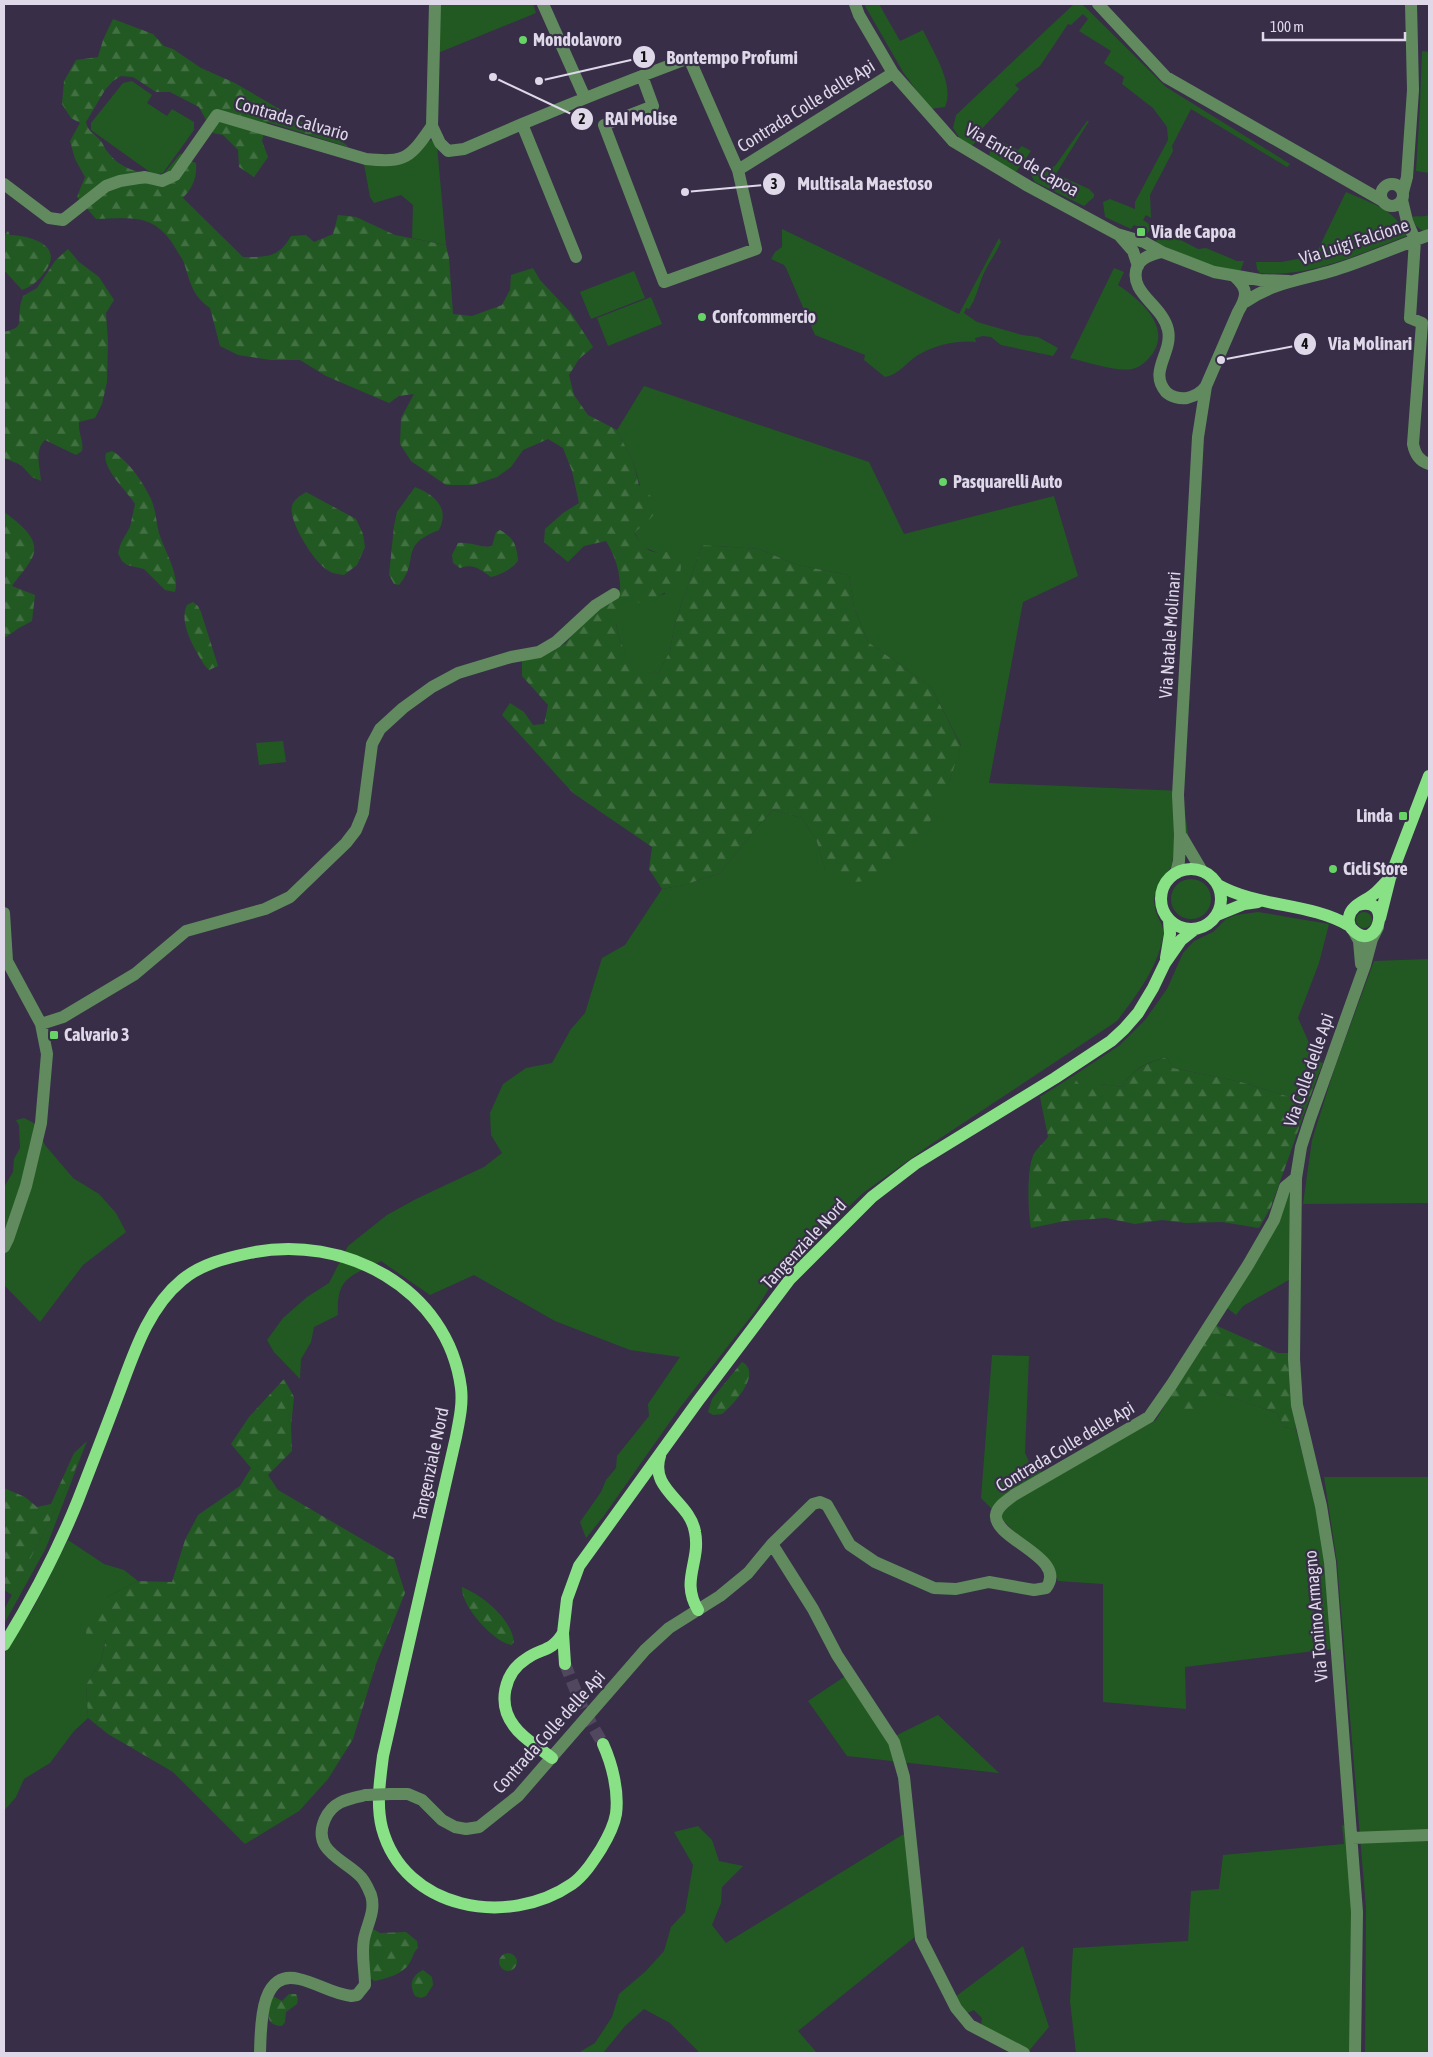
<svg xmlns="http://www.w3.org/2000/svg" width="1433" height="2057" viewBox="0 0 1433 2057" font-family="'Asap Condensed',sans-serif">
  <defs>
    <pattern id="forest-firs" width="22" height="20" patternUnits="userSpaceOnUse" patternTransform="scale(1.25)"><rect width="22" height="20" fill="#225922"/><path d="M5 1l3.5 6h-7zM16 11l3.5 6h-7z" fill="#427042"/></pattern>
  </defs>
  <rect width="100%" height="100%" fill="#382e48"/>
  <!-- green -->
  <path fill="#225922" d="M439 4H533L536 13 438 53Z
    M864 4H879L900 41 923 30C933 52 955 84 945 107L930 109 903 72Z
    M1074 4H1082L1166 87 1290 164 1287 167 1191 109 1172 146 1173 151 1150 195 1151 218 1146 215 1143 220 1152 226 1146 236 1143 235 1145 230 1134 225 1131 229 1105 217 1103 202 1110 199 1135 209V202L1168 140 1167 127 1153 108 1122 84 1124 77 1104 63 1111 51 1079 31 1088 19 1083 14 1071 25 1068 24 1040 66 1015 85 1019 89 977 134 981 138 971 146 961 140 953 128 956 115Z
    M1422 51 1429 52V173L1416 171 1420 106Z
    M132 81 152 95 147 103 167 116 172 109 194 122V130L163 173 154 175 91 130V123L123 83Z
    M1087 121H1089L1056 174 1089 189 1094 194V197L1084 206 1035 182 1031 175 1033 168 1045 170 1055 166Z
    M996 139 1018 150 1022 146 1031 151 1015 173 989 157 991 145Z
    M434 140 437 146 446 245 412 238 413 205 401 195 374 203 370 197 364 164C387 162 415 164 428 141Z
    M1346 192C1371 203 1395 209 1407 236 1360 253 1312 278 1260 273L1257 269 1256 262H1281L1315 256Z
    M1429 215V228L1423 231 1416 226 1411 217C1417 215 1420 218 1429 215Z
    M782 229 959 314 999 238 1001 242C996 253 989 262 984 273 978 286 977 297 969 309L966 308 964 313 977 322 1022 335 1038 337 1058 348 1053 356 1001 345 991 337 983 336 975 338 976 342C957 340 935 345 918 355 907 362 898 375 885 377L864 360 865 355 815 335 786 268 784 265 771 259 775 252 782 247Z
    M1160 229 1198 249 1206 248 1237 261H1244L1240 272C1211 269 1183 255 1157 243L1156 239Z
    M1114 268 1124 272 1118 285C1139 299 1171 325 1153 353 1148 360 1140 368 1132 369 1116 372 1087 362 1070 358Z
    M634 271 645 298 591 319 580 292Z
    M651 297 662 324 608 346 597 318Z
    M644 386 869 462 904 534 1054 496 1078 576 1023 602 989 783 1182 791 1188 834C1184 838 1178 843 1175 848 1172 854 1174 861 1171 867 1163 882 1151 888 1155 908 1157 919 1165 925 1163 937 1157 969 1136 996 1117 1021L930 1145 863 1193 777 1275 756 1310 679 1409 603 1517 586 1538 580 1522 601 1492 606 1480 616 1468 617 1456 649 1416 648 1404 680 1357 630 1350 555 1321 474 1275 430 1295 381 1261C351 1276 336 1277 338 1315L314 1327 311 1342 301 1359 300 1379 274 1352 267 1340 283 1318 307 1297 329 1283 348 1246 387 1215 416 1199 484 1167 502 1153 491 1135 490 1113 503 1084 526 1068 552 1063 571 1029 585 1013 602 958 625 945 662 889 684 885 720 873 757 827 773 810 802 818 816 839 825 869 948 786 961 745 931 687 868 642 854 607 849 575 797 565 759 549 702 545 675 623 670 651 658 674 633 668 620 641 616 624 624 605 665 594 658 553 643 547 634 532 650 519 633 462 617 430Z
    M283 741 286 762 259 765 256 743Z
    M1171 899a20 20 0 1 1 40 0a20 20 0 1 1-40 0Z
    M1356 920a8 8 0 1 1 16 0a8 8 0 1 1-16 0Z
    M1258 912 1329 924 1319 963 1298 1018 1317 1061 1323 1063 1314 1086 1301 1087 1290 1097 1241 1082 1173 1068 1167 1057C1148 1062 1132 1068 1123 1087L1100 1084H1079L1073 1076 1120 1045 1145 1020 1167 989 1183 953 1194 941 1213 932 1226 919 1236 915Z
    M1429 959V1203L1303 1204 1312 1140 1335 1067 1374 961Z
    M24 1118 34 1123 45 1145 73 1178 99 1194 116 1213 126 1232 83 1265 40 1322 4 1285V1187L13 1172 14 1159 20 1148 19 1125 16 1120Z
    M1288 1195 1291 1196 1289 1280 1243 1306 1236 1315 1226 1307Z
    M992 1355 1029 1356 1025 1453 1032 1468 1042 1472 1045 1481 1156 1420 1166 1403 1215 1392 1277 1413 1284 1427 1296 1429 1318 1515 1325 1568 1331 1649 1185 1667 1186 1709 1103 1702V1584L1058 1581 1049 1560 1019 1537 981 1498Z
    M87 1441 46 1548 4 1624V1610L70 1481Z
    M1324 1477H1429V2053H1365L1366 1908 1337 1562Z
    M68 1540 104 1564 124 1570 138 1581 107 1597 106 1638 101 1661 86 1685 88 1718 74 1731 50 1763 24 1779 16 1797 4 1811V1654L34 1607Z
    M853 1671 895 1736 938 1715 999 1773 847 1756 808 1701Z
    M1342 1825 1348 1827 1353 1908 1350 1967V2053H1076L1070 2001 1073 1948 1188 1941 1191 1891 1219 1889 1223 1855 1344 1844Z
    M698 1826 712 1840 719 1861 743 1866 722 1887 721 1903 712 1925 726 1943 907 1832 916 1936 798 2031 817 2053H700L670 2023 644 2009 625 2026 603 2053H578L595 2043 612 2017 619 1994 646 1971 664 1951 671 1927 685 1912 693 1865 674 1832Z
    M1023 1946 1049 2027 1028 2052 981 2025 982 2018 974 2010 967 2013 955 1997Z"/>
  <!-- forest -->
  <path fill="url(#forest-firs)" d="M113 19 153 34 164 46 173 49 201 68 235 83 298 120 343 142 348 147 267 122 262 141 268 157 254 177 239 167 238 150 223 135 213 133 199 107 170 92H156L133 77 121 76 113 81 105 90 86 122C88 132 94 133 100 140 103 143 104 147 106 150 123 172 137 171 162 176L180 154 185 153 191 161 196 163C197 178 193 187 183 198L243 257C266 257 279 258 291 236L306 235 314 242 333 234 338 215 356 217 395 235 446 245 449 258 453 314 472 316 502 305 510 290 511 275 533 268 540 280 571 313 593 347 579 359 569 375 574 395 588 415 617 430 633 462 639 485 661 506 650 519 634 533C648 554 652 555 676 550 677 554 681 560 681 565 681 596 646 600 624 606L616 625 620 641 633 667 658 674 670 651 675 623 702 545 759 549 797 565 849 575 854 607 868 642 931 687 961 746 948 786 920 841 878 880 841 883 825 869 816 839 802 818 773 810 757 827 720 873 684 885 662 889 649 869 652 847 573 793 502 715 510 703 524 712 533 725 544 724 548 705 522 676V660L543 656 566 643 587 617 620 593C621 575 616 557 606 541L584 546 568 562 544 542 545 529 563 513 579 503 572 471 563 448 548 439 523 450 511 467 497 477 473 485H446L411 461 400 444 401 418 414 394 399 396 389 403 326 376 300 360H271L238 355 220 346 210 308C193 296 191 285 185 266 184 260 179 255 176 249 155 213 134 218 96 219L77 197 85 177 75 159 70 141 80 123 71 118 62 104 64 81 76 60 98 57 103 40Z
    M8 231 10 235C33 236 65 246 44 273 37 282 32 286 22 290L4 270V236Z
    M68 249 79 262 99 277 114 300 106 313 108 341 107 382 102 404 95 418 79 422C78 434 84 440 82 451L76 455 45 440C34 450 40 467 41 481L32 477 21 465 4 458V332C24 327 18 324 20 308 20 304 22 300 23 296L37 288 55 261Z
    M112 451C128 460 143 482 151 499 156 510 156 522 159 533 164 550 180 575 175 592L165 590 144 569 127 565 122 561 118 553 121 543 130 527 135 504C127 491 101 468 106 453Z
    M415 487C435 495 450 508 439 530 397 546 421 560 399 585L394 584 389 575 394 526 397 512Z
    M306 492 356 519 363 534 365 547 357 565 344 575C339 574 333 574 329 571 315 564 288 521 292 506 294 499 300 496 306 492Z
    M4 512C17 522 42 538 32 558 27 568 18 577 12 586L35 595 32 621 19 628 6 637 4 636Z
    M500 530C514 538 517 546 518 561 510 570 502 574 491 577 480 569 473 563 460 568L453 563 452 555 458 543C471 541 483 549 492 546L496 532Z
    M193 602 198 606 201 612 218 666 209 670 205 666C195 650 178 623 187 605Z
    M1167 1057 1173 1068 1241 1082 1290 1097 1301 1087 1314 1086 1271 1207 1259 1228 1222 1222 1186 1223 1162 1220 1135 1224 1106 1218 1065 1221 1031 1228C1028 1212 1026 1165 1035 1152 1039 1147 1044 1142 1048 1137L1040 1097 1073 1076 1079 1084H1100L1123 1087C1132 1068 1148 1063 1167 1057Z
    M1215 1325 1278 1353H1288L1296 1429 1284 1427 1277 1413 1215 1392 1196 1414 1166 1403Z
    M742 1362C763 1373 733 1405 722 1414L713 1415 708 1412 712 1399Z
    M284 1379 294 1397 291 1426 292 1451 268 1475 278 1490 394 1558 405 1593 376 1664 353 1739 328 1779 299 1811 245 1844 173 1772 108 1734 88 1718 86 1685 101 1661 106 1639 86 1636 87 1614 107 1597 138 1581 172 1582 185 1540 198 1515 240 1486 251 1468 231 1444 249 1417Z
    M87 1441 70 1481 12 1595 4 1590V1488L25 1497 37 1507 51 1504 74 1453Z
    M462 1587C483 1596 511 1618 514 1642L511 1645C493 1641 461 1606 462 1587Z
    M373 1929 380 1933 406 1932 417 1941 418 1948C413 1953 413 1957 410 1962 404 1974 387 1978 375 1981L369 1978C365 1963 368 1942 373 1929Z
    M499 1962a9 9 0 1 1 18 0a9 9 0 1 1-18 0Z
    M423 1970 432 1977 433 1985 426 1996 421 1998 415 1996C409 1985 411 1976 423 1970Z
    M289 1994H296L298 1999 297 2004 286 2012 285 2022 282 2026C262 2026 269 2009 273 1996L282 2001Z"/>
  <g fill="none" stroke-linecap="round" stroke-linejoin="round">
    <!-- major-tunnel -->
    <path stroke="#514860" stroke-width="12" stroke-dasharray="12 6" stroke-linecap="butt" d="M565 1664 583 1709 603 1744"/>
    <!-- minor -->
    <path stroke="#618b5f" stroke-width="12" d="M435 4 432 126 440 143 448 151 464 149 522 124 576 257
      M543 4 585 98
      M855 4 859 15 893 73 953 141 1028 186 1117 234 1144 242 1162 252
      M1098 4 1166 77 1383 201
      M522 124C577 101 633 79 689 58L738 170 756 249 664 282 604 125 653 106 642 76
      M738 170 893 73
      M4 184 49 218 63 220 106 186 120 181 145 177 162 181 175 175 217 115 366 159C406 163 410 158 432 126
      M1381 195a11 11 0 1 1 22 0a11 11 0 1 1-22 0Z
      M1403 192 1407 177 1413 90 1411 4
      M1402 200 1407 221 1415 240 1410 318 1422 323 1413 444C1415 454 1419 461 1429 464
      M1119 235 1133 251 1138 266
      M1234 276C1249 289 1247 297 1238 312L1206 386C1202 392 1195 396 1187 398 1180 399 1171 397 1166 392 1148 371 1173 353 1168 330 1163 305 1128 293 1137 267 1141 257 1153 254 1162 252L1214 272 1260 280 1289 281
      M1245 302C1274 282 1302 280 1335 270 1367 260 1398 246 1429 235
      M1182 837 1202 871
      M1176 873 1179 861 1180 835 1178 795 1198 437 1206 386
      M4 913 7 961 41 1024 47 1054 41 1123 26 1186 8 1239 4 1247
      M1353 930 1359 941 1361 964
      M41 1024 63 1017 135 974 186 931 265 909 290 897 346 843 356 830 363 813 372 744 380 729 403 708 432 687 458 673 511 657 539 652 556 642 596 605 614 594
      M772 1544 813 1609 837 1655 894 1742 904 1777 921 1939 956 2008 970 2025 1024 2053
      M391 1794H408L422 1800 442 1820 455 1827 466 1829 479 1827 518 1796 645 1650 669 1628 720 1596 748 1573 772 1544 813 1504 820 1502 827 1505 850 1545 875 1562 934 1588 956 1589 989 1582 1034 1590 1046 1588C1069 1558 993 1539 996 1515 997 1506 1008 1500 1014 1495L1149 1417 1172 1384 1248 1265 1274 1220 1285 1187 1296 1178
      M1352 1838 1429 1835
      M260 2053C261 2028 259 1969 299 1979 317 1983 333 1994 351 1996L357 1995 365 1985C365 1970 361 1955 364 1939 367 1924 376 1911 371 1895 368 1888 365 1880 359 1875 343 1859 311 1850 325 1819 333 1801 348 1799 366 1795
      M1355 2053 1357 1912 1330 1562 1321 1506 1297 1405 1294 1359 1296 1178 1301 1147 1310 1119 1365 965 1372 939 1378 927"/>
    <!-- major -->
    <path stroke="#88e285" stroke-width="12" d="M1161 899a30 30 0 1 1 60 0a30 30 0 1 1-60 0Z
      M1218 885C1259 908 1309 902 1350 926
      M1358 905C1394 895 1378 953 1354 931 1350 928 1348 922 1349 917 1351 905 1366 901 1374 894 1379 890 1383 885 1388 880
      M1217 915 1244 904 1258 902
      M1380 918 1390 878 1429 776
      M1166 958 1170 934 1169 920
      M660 1456C649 1490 690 1501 695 1532 701 1562 680 1580 698 1610
      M4 1645C32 1599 58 1550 78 1500 92 1464 106 1428 119 1393 134 1353 148 1308 182 1280 201 1264 226 1258 250 1253 343 1233 448 1288 461 1388 463 1405 459 1421 456 1437L383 1756C380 1780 376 1804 382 1828 404 1910 508 1928 572 1884 584 1876 593 1861 601 1849 607 1839 614 1826 616 1814 619 1791 612 1764 603 1744
      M565 1664 563 1633 567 1599 579 1566 698 1401 790 1279 872 1197 915 1164 1055 1078 1111 1041 1124 1029 1138 1013 1153 988 1165 963 1181 940 1195 929
      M552 1758C540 1748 523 1739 514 1726 497 1704 504 1673 526 1659 541 1648 552 1652 563 1633"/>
    <!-- minor-bridge -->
    <path stroke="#618b5f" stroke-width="12" d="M366 1795 391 1794"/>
  </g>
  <!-- markers -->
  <g fill="#67d466" stroke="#382e48" stroke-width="2">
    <circle cx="523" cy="40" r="5"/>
    <rect x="1136" y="227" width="10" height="10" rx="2.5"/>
    <circle cx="702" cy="317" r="5"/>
    <circle cx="943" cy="482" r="5"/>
    <rect x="1398" y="811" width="10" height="10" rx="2.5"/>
    <circle cx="1333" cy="869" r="5"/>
    <rect x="49" y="1030" width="10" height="10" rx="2.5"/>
  </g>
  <g text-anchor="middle" stroke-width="4.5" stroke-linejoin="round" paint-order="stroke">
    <!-- poi labels -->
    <g font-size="18" font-weight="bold" fill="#ded8e9" stroke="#382e48" text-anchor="start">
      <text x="533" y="46">Mondolavoro</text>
      <text x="1151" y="238">Via de Capoa</text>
      <text x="712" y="323">Confcommercio</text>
      <text x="953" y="488">Pasquarelli Auto</text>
      <text x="1393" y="822" text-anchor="end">Linda</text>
      <text x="1343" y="875">Cicli Store</text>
      <text x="64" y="1041">Calvario 3</text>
    </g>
    <!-- street labels -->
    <g font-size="18" fill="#ded8e9" stroke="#382e48">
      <text transform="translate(806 106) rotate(-32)" y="6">Contrada Colle delle Api</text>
      <text transform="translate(292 119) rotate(16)" y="6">Contrada Calvario</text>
      <text transform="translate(1022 160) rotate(30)" y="6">Via Enrico de Capoa</text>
      <text transform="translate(1354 242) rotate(-18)" y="6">Via Luigi Falcione</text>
      <text transform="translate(1170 635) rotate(-86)" y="6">Via Natale Molinari</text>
      <text transform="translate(1309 1070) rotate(-71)" y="6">Via Colle delle Api</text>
      <text transform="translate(804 1244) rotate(-47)" y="6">Tangenziale Nord</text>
      <text transform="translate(1065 1447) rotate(-31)" y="6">Contrada Colle delle Api</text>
      <text transform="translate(431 1464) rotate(-78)" y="6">Tangenziale Nord</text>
      <text transform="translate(1316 1616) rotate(-95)" y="6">Via Tonino Armagno</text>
      <text transform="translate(549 1732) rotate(-48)" y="6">Contrada Colle delle Api</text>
    </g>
  </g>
  <!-- callouts -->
  <path fill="none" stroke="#ded8e9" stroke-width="2" d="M539 81L644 57M493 77L582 119M685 192L774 184M1221 360L1305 344"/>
  <g fill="#ded8e9" stroke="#382e48" stroke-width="2">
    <circle cx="539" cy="81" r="5"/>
    <circle cx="493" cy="77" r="5"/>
    <circle cx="685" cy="192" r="5"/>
    <circle cx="1221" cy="360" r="5"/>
    <circle cx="644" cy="57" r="12"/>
    <circle cx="582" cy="119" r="12"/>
    <circle cx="774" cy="184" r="12"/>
    <circle cx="1305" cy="344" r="12"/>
  </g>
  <g font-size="15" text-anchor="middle" font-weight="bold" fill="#111">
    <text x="644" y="62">1</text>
    <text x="582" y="124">2</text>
    <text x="774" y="189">3</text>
    <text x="1305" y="349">4</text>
  </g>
  <g font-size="19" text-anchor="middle" font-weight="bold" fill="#ded8e9" stroke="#382e48" stroke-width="4.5" stroke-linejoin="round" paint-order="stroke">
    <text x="732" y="64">Bontempo Profumi</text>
    <text x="641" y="125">RAI Molise</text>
    <text x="865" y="190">Multisala Maestoso</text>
    <text x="1370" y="350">Via Molinari</text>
  </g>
  <!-- border -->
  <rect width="1433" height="2057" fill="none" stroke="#ded8e9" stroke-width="10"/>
  <!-- scale -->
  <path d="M1263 32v8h142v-8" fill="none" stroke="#ded8e9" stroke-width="2.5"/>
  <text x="1270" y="32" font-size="15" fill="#ded8e9" stroke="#382e48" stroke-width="4" paint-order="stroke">100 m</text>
</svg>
